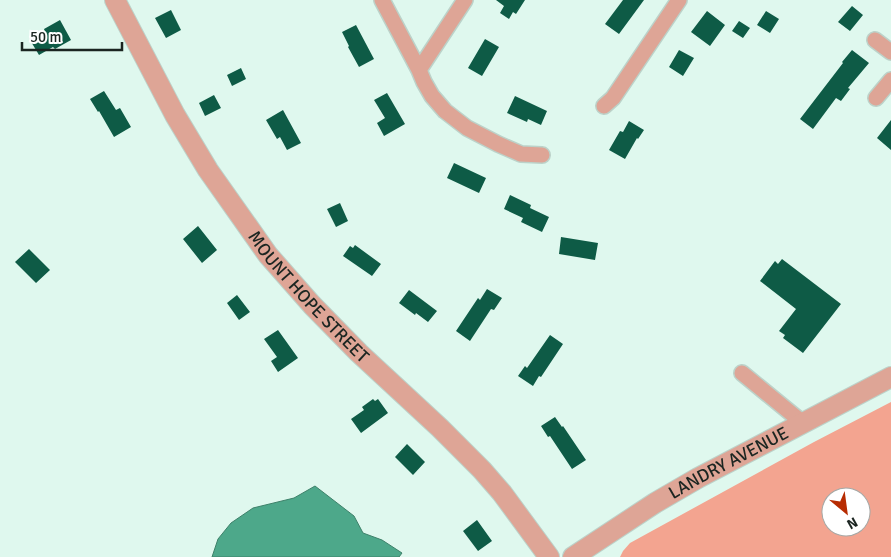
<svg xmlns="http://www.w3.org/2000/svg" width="891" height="557" viewBox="0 0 891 557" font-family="Signika,sans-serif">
  <rect width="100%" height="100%" fill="#dff8ee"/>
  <!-- forest -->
  <path fill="#f3a490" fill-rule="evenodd" d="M891 402V557H620L623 551 630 543 814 442ZM831 497H861V527H831Z"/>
  <!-- water -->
  <path fill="#4da88a" stroke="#3e816a" d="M315 486 354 516 363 533 382 540 402 553 399 557H212L218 539 231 523 253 508 294 498Z"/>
  <!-- building -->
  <path fill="#0e5b46" d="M496 0H525L516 14 513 12 509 19 500 13 504 6Z
    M623 0H644L619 34 605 24Z
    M852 6 863 15 850 31 838 22Z
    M171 10 181 30 166 38 155 18Z
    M707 11 725 25 710 46 691 32Z
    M766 11 779 19 770 33 757 25Z
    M60 20 71 40 55 49 53 47 39 55 30 40 45 32 44 29Z
    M739 21 750 28 743 38 732 31Z
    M356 25 374 59 359 67 348 47 349 46 342 32Z
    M485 39 499 47 482 76 468 68Z
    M679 50 694 58 683 76 669 67Z
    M852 50 869 63 848 88 850 89 841 101 836 98 813 129 800 119 843 63 842 62Z
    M241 68 246 79 232 86 227 75Z
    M104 91 116 110 120 108 131 127 114 137 99 111 98 112 90 99Z
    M387 93 405 124 384 136 377 123 385 118 374 100Z
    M214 95 221 108 205 116 199 103Z
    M515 96 547 111 541 125 528 119 527 122 507 113Z
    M283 110 301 143 287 150 280 137 277 139 266 120Z
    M891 120V150L877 138Z
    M629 121 644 130 638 139 637 138 625 159 609 150 620 131 623 132Z
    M454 163 486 178 479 193 447 178Z
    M510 195 531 205 530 208 549 217 542 232 521 222 523 218 504 209Z
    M340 203 348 221 336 227 327 209Z
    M198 226 217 250 202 263 183 239Z
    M561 237 598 243 595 260 559 254Z
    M355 245 381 264 372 276 343 256 350 246 353 248Z
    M29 249 50 270 36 283 15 262Z
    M782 259 841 304 803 353 783 338 785 335 779 331 796 309 760 281 775 261 778 264Z
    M487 289 502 298 494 310 491 309 470 341 456 331 478 298 480 300Z
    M409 290 437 311 428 322 416 313 415 315 399 303Z
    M237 295 250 312 239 320 227 303Z
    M278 330 298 358 278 372 271 361 277 357 264 339Z
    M550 335 563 344 541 377 539 376 533 386 518 376 525 366 527 368Z
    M373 399 375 401 378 399 388 413 361 433 351 419 364 410 362 407Z
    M555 417 562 427 563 426 586 460 572 469 550 436 548 437 541 426Z
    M407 444 425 462 413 475 395 457Z
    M477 520 492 541 478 551 463 531Z"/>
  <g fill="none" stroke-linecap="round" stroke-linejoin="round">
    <!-- minor casing -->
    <g stroke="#bcd2c9" stroke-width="18">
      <path id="minor" d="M382 0 419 70 424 82 432 96 445 111 467 128 498 144 521 154 542 155
        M875 40 891 52
        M419 70 465 0
        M876 98 891 80
        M604 106 613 98 679 0
        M742 373 803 423"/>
    </g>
    <!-- tertiary casing -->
    <g stroke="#bcd2c9" stroke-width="22">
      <g id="tertiary">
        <path id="s1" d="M115 0 175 115 208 170 268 255 312 305 359 353 440 428 482 470 502 493 549 557"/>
        <path id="s2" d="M573 557 655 503 698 478 891 377"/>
      </g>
    </g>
    <!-- minor -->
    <use href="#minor" stroke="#dea596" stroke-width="15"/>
    <!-- tertiary -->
    <use href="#tertiary" stroke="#dea596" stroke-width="20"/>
  </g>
  <g text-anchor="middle" stroke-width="5" stroke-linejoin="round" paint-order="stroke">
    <!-- street labels -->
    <g font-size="18" fill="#1b2521" stroke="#fff">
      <text dy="6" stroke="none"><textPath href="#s1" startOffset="356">MOUNT HOPE STREET</textPath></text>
      <text dy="6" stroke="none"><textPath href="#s2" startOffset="182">LANDRY AVENUE</textPath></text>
    </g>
  </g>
  <!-- north arrow -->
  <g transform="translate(846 512) rotate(151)"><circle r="24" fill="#ffffff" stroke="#a4a8a6"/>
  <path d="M0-4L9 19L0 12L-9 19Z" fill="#b72c02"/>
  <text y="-8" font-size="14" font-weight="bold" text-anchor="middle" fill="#1b2521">N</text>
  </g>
  <!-- scale -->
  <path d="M22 42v8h100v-8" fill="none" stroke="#1b2521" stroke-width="2.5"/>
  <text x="30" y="42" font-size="15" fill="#1b2521" stroke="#ffffff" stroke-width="4" paint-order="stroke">50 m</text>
</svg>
